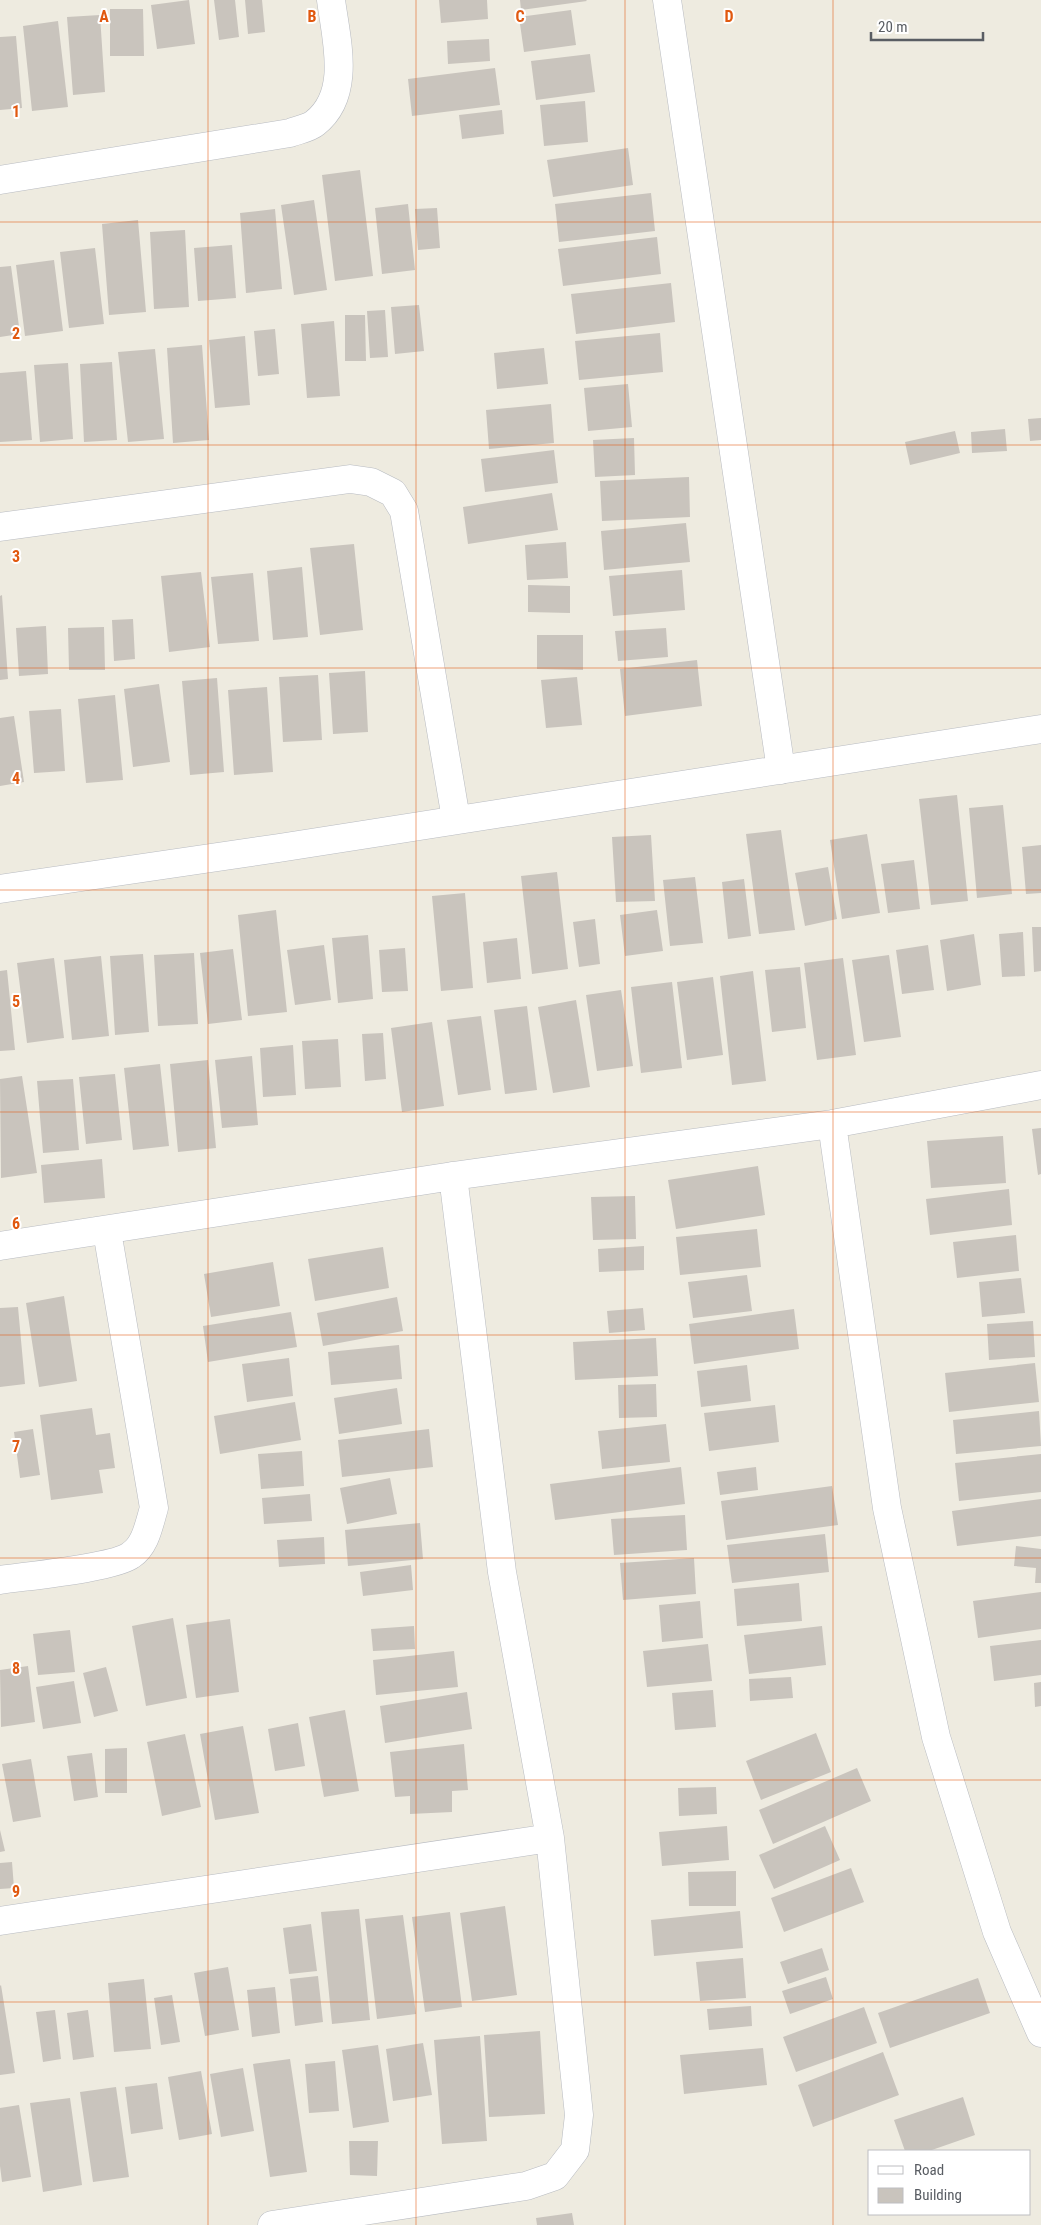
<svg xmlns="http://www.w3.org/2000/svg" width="1041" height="2225" viewBox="0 0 1041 2225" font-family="'Roboto Condensed',sans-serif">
  <rect width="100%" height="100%" fill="#eeebe0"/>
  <!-- building -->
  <path fill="#c9c4bd" d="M189 0 195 44 157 49 151 5Z
    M214 0H235L239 37 219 40Z
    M245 0H262L265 32 248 34Z
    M439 0H487L488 19 441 23Z
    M520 0H586L587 1 521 10Z
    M110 9H143L144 56H110Z
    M571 10 576 45 524 52 519 17Z
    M100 15 105 92 73 95 67 17Z
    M58 21 68 107 32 111 23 26Z
    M16 36 22 108 0 110V37Z
    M489 39 490 61 448 64 447 41Z
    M590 54 595 92 536 100 531 61Z
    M495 68 500 105 412 116 408 79Z
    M585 101 588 142 544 146 540 105Z
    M502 110 504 134 462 139 459 115Z
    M628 148 633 185 553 197 547 160Z
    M360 170 373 276 335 281 322 175Z
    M651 193 655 231 559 242 555 204Z
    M314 200 327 290 294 295 281 205Z
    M408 204 415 270 382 274 375 208Z
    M437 208 440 248 418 250 415 209Z
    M275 209 282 289 246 293 240 213Z
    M138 220 146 312 109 315 102 224Z
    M185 230 189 307 154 309 150 232Z
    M657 237 661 274 563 286 558 249Z
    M232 245 236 298 198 301 194 248Z
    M95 248 104 324 69 328 60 252Z
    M54 260 63 331 25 336 16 265Z
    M11 266 20 334 0 337V267Z
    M671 283 675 322 576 334 571 294Z
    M419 305 424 351 395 354 391 307Z
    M385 310 388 357 370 358 367 311Z
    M345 315H365L366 361H345Z
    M334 321 340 396 307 398 301 324Z
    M275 329 279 374 258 376 254 331Z
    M660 333 663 372 579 380 575 341Z
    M245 336 250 405 215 408 209 340Z
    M202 345 209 440 173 443 167 348Z
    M544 348 548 384 497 389 494 353Z
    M155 349 164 439 128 442 118 352Z
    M112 362 117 440 84 442 80 364Z
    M68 363 73 439 40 442 34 365Z
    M26 371 32 440 0 442V373Z
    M628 384 632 427 588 431 584 388Z
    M551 404 554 443 489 449 486 410Z
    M1041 418V440L1030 441 1028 419Z
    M1005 429 1007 451 972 453 971 432Z
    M955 431 960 453 910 465 905 442Z
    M634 438 635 475 595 477 593 440Z
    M554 450 558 483 485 492 481 459Z
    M689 477 690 517 602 521 600 481Z
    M552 493 558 530 468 544 463 507Z
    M686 523 690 562 604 570 601 531Z
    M566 542 568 578 527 580 525 545Z
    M354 544 363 630 320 635 310 548Z
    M302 567 308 637 273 640 267 571Z
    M682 570 685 610 613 616 609 576Z
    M201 572 210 647 169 652 161 576Z
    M253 573 259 641 218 644 211 577Z
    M528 585 570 586V613L528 612Z
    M2 595 8 679 0 680V596Z
    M133 619 135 659 114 661 112 620Z
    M46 626 48 674 19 676 16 628Z
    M104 627 105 670H69L68 628Z
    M666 628 668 657 618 661 615 631Z
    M537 635H583V670L537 669Z
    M697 660 702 706 625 716 620 669Z
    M365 671 368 732 333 734 329 673Z
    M318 675 322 740 283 742 279 677Z
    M577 677 582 725 546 728 541 680Z
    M217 678 224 772 190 775 182 681Z
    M159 684 170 762 133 767 124 689Z
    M267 687 273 772 234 775 228 690Z
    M115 695 123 780 86 783 78 699Z
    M61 709 65 771 34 773 29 711Z
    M14 716 24 782 0 786V718Z
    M957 795 968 901 931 905 919 799Z
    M1003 805 1012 894 977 898 969 808Z
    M781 830 795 930 759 934 746 834Z
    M867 834 880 913 842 919 830 840Z
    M651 835 655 901 616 902 612 837Z
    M1041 845V893L1026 894 1022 847Z
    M914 860 920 909 888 913 881 864Z
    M828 867 837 919 805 926 795 873Z
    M557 872 568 969 532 974 521 876Z
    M695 877 703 943 670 946 663 880Z
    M744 879 751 936 728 939 722 882Z
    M465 893 473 988 441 991 432 896Z
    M276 910 287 1012 248 1016 238 915Z
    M657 910 663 951 625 956 620 915Z
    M595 919 600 964 579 967 573 922Z
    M1032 927H1041V971L1034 972Z
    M1023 932 1025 976 1002 977 999 934Z
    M974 934 981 985 947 991 940 940Z
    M368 935 373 999 338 1003 332 938Z
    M517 938 521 979 487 983 483 942Z
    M324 945 331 1000 295 1005 287 950Z
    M928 945 934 990 902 994 896 950Z
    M405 948 408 991 382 992 379 950Z
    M233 949 242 1020 208 1024 200 953Z
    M194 953 198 1024 158 1026 154 955Z
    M143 954 149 1032 115 1035 110 956Z
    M889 955 901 1037 864 1042 852 960Z
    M101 956 109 1036 72 1040 64 960Z
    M54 958 64 1038 27 1043 17 963Z
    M843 958 856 1055 817 1060 804 963Z
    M800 967 806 1028 772 1032 765 970Z
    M7 970 15 1050 0 1051V971Z
    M753 971 766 1081 732 1085 720 976Z
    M713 977 723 1055 687 1060 677 982Z
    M672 982 682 1068 641 1073 631 987Z
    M621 990 633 1066 597 1071 586 995Z
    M576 1000 590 1087 553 1093 538 1007Z
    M527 1006 537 1090 505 1094 494 1010Z
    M481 1016 491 1090 458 1095 447 1020Z
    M432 1022 444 1106 402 1112 391 1028Z
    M383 1033 386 1079 365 1081 362 1034Z
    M338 1039 341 1087 305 1089 302 1041Z
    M293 1045 296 1095 263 1097 260 1048Z
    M252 1056 258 1125 222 1128 215 1060Z
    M208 1060 216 1148 178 1152 170 1064Z
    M160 1064 169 1146 133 1150 124 1068Z
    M115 1074 122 1140 86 1144 79 1077Z
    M22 1076 37 1173 1 1178 0 1079Z
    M73 1079 79 1150 43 1153 37 1081Z
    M1041 1128V1174L1038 1175 1032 1129Z
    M1003 1136 1006 1183 931 1188 927 1141Z
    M102 1159 105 1198 44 1203 41 1165Z
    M758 1166 765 1215 676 1229 668 1180Z
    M1009 1189 1012 1225 930 1235 926 1199Z
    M635 1196 636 1239 593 1240 591 1197Z
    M757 1229 761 1267 680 1275 676 1237Z
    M1016 1235 1019 1271 957 1278 953 1242Z
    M644 1246V1270L599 1272 598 1249Z
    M383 1247 389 1288 315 1301 308 1259Z
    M273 1262 280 1306 211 1317 204 1274Z
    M747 1275 752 1311 693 1318 688 1282Z
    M1021 1278 1025 1313 982 1317 979 1282Z
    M64 1296 77 1381 39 1387 26 1303Z
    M397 1297 403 1331 323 1346 317 1313Z
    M18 1307 25 1384 0 1387V1308Z
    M643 1308 645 1330 609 1333 607 1311Z
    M794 1309 799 1349 694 1364 689 1324Z
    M291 1312 297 1347 208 1362 203 1326Z
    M1033 1321 1035 1357 989 1360 987 1324Z
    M656 1338 658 1376 575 1380 573 1342Z
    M399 1345 402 1379 331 1385 328 1352Z
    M289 1358 293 1396 247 1402 242 1364Z
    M1035 1363 1039 1402 949 1412 945 1373Z
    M747 1365 751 1401 701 1407 697 1371Z
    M656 1384 657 1417 619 1418 618 1385Z
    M397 1388 402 1424 339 1434 334 1398Z
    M295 1402 301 1440 220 1454 214 1416Z
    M775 1405 779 1442 709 1451 704 1413Z
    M92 1408 96 1435 110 1433 115 1468 99 1470 103 1493 51 1500 40 1415Z
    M1039 1411 1041 1446 956 1454 953 1420Z
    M666 1424 670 1462 602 1469 598 1431Z
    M33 1429 40 1475 20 1478 14 1432Z
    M429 1429 433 1467 342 1477 338 1440Z
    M302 1451 304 1486 261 1489 258 1454Z
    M1041 1454V1492L959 1501 955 1463Z
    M681 1467 685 1504 555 1520 550 1484Z
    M756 1467 758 1490 720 1495 717 1472Z
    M390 1478 397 1514 347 1524 340 1488Z
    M832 1486 838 1525 726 1540 721 1501Z
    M310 1494 312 1521 264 1524 262 1498Z
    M1041 1499V1536L957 1546 952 1511Z
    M685 1515 687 1550 614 1555 611 1519Z
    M420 1523 423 1559 348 1566 345 1530Z
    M825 1534 829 1572 732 1583 727 1545Z
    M324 1537 325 1564 279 1567 277 1540Z
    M1016 1546 1041 1549V1583H1035L1036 1568 1014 1566Z
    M694 1558 696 1594 623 1600 620 1563Z
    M411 1565 413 1590 363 1596 360 1572Z
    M799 1583 802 1621 737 1626 734 1589Z
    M1041 1592V1629L978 1638 973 1601Z
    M700 1601 703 1638 662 1642 659 1605Z
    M173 1618 187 1698 146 1706 132 1626Z
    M230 1619 239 1692 196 1698 186 1625Z
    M414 1626 415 1649 373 1651 371 1629Z
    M822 1626 826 1665 749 1674 744 1635Z
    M70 1630 75 1672 38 1675 33 1634Z
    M1041 1640V1675L994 1681 990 1646Z
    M708 1644 712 1681 647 1687 643 1651Z
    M454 1651 458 1687 376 1695 373 1660Z
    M28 1666 35 1722 1 1727 0 1670Z
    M106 1667 118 1711 94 1717 83 1673Z
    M791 1677 793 1698 750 1701 749 1679Z
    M74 1681 81 1723 43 1729 36 1687Z
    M1041 1682V1706L1035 1707 1034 1683Z
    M713 1690 716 1727 675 1730 672 1693Z
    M467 1692 472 1729 385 1743 380 1706Z
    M345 1710 359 1791 324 1797 309 1717Z
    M298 1723 305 1766 275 1771 268 1729Z
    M243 1726 259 1813 215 1820 200 1734Z
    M816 1733 831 1772 761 1800 746 1761Z
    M185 1734 201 1807 162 1816 147 1742Z
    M464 1744 468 1790 452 1791V1812L410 1814V1796L395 1797 390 1752Z
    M127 1748V1793H105V1749Z
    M92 1753 98 1797 74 1801 67 1756Z
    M31 1759 41 1817 13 1822 2 1764Z
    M857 1768 871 1801 773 1844 759 1810Z
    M716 1787 717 1814 679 1816 678 1788Z
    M727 1826 729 1860 662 1866 659 1832Z
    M825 1826 840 1860 774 1889 759 1855Z
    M0 1830 5 1851 0 1852Z
    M12 1862 14 1888 0 1889V1863Z
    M851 1868 864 1902 784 1932 771 1898Z
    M736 1871V1906H689L688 1872Z
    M505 1906 517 1995 472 2001 460 1913Z
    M359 1909 370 2020 332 2024 321 1912Z
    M740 1911 743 1948 654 1956 651 1920Z
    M450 1912 462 2007 425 2012 412 1917Z
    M403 1915 416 2014 377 2019 365 1919Z
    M311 1924 317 1971 289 1974 283 1928Z
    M822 1948 829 1970 788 1984 780 1962Z
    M743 1958 746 1998 700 2001 696 1962Z
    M228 1967 239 2030 205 2036 194 1973Z
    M318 1976 323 2022 295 2026 290 1979Z
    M826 1977 833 1999 790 2014 782 1991Z
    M978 1978 990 2013 890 2048 878 2013Z
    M144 1979 151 2049 114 2052 108 1983Z
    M1 1985 15 2073 0 2075V1986Z
    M275 1987 280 2033 252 2037 247 1990Z
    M172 1995 180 2042 161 2045 154 1998Z
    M751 2006 752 2026 709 2030 707 2009Z
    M864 2007 877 2043 796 2072 783 2037Z
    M55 2010 61 2059 43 2062 36 2012Z
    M88 2010 94 2057 73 2060 67 2013Z
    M540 2031 545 2114 489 2117 484 2035Z
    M480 2036 487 2141 442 2144 434 2040Z
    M423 2043 432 2095 393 2101 386 2049Z
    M378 2045 389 2122 353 2128 342 2050Z
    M763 2048 767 2085 684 2094 680 2055Z
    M883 2052 899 2095 813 2127 798 2085Z
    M290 2059 307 2172 270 2177 253 2064Z
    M335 2061 339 2111 309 2113 305 2064Z
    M243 2068 254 2131 221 2137 210 2074Z
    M201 2071 212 2134 179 2140 168 2077Z
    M157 2083 163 2129 131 2134 125 2087Z
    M116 2087 129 2177 93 2182 80 2092Z
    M963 2097 975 2135 929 2151H905L894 2120Z
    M70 2098 82 2185 43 2192 30 2103Z
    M19 2105 31 2177 2 2182 0 2166V2108Z
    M349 2141H378L377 2176 350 2175Z
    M572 2213 574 2225H537L536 2218Z"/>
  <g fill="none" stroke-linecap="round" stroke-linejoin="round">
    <!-- street casing -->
    <g stroke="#b8bbc1" stroke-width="29">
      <path id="street" d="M667 0 781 770
        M0 180 290 133C298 130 309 128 315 123 352 94 336 39 331 0
        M0 527 350 479 371 482 393 493 404 511 456 819
        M0 889 279 848 1041 729
        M832 1124 887 1508 936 1737 997 1932 1041 2033
        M0 1246 453 1176 832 1124 1041 1085
        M0 1580C26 1576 114 1568 131 1555 146 1545 149 1524 154 1508L107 1231
        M0 1921 550 1838
        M272 2225 526 2186 555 2176 575 2150 579 2115 550 1838 502 1572 453 1176"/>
    </g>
    <!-- street -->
    <use href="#street" stroke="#fff" stroke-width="28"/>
  </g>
  <!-- grid -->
  <path fill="none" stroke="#e15910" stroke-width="1" stroke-opacity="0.55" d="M208 0V2225M416 0V2225M625 0V2225M833 0V2225M0 222H1041M0 445H1041M0 668H1041M0 890H1041M0 1112H1041M0 1335H1041M0 1558H1041M0 1780H1041M0 2002H1041"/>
  <g font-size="16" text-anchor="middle" font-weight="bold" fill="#e15910" stroke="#fff" stroke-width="4" stroke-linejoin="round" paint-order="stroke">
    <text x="104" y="22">A</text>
    <text x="312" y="22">B</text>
    <text x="520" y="22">C</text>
    <text x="729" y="22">D</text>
    <text x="16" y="117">1</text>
    <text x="16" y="339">2</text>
    <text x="16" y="562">3</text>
    <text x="16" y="784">4</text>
    <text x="16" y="1007">5</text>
    <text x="16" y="1229">6</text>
    <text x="16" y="1452">7</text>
    <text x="16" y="1674">8</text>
    <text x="16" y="1897">9</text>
  </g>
  <!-- legend -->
  <rect x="868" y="2150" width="162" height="65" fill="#ffffff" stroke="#bdbec1"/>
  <rect x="878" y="2166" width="25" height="8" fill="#ffffff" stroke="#bdbec1"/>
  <text x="914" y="2175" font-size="15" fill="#595d63">Road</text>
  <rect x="878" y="2188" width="25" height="15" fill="#c9c4bd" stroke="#bdbec1"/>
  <text x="914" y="2200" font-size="15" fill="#595d63">Building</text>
  <!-- scale -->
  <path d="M871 32v8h112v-8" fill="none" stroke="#595d63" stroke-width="2.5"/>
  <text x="878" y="32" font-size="15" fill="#595d63" stroke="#ffffff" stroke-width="4" paint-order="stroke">20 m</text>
</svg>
